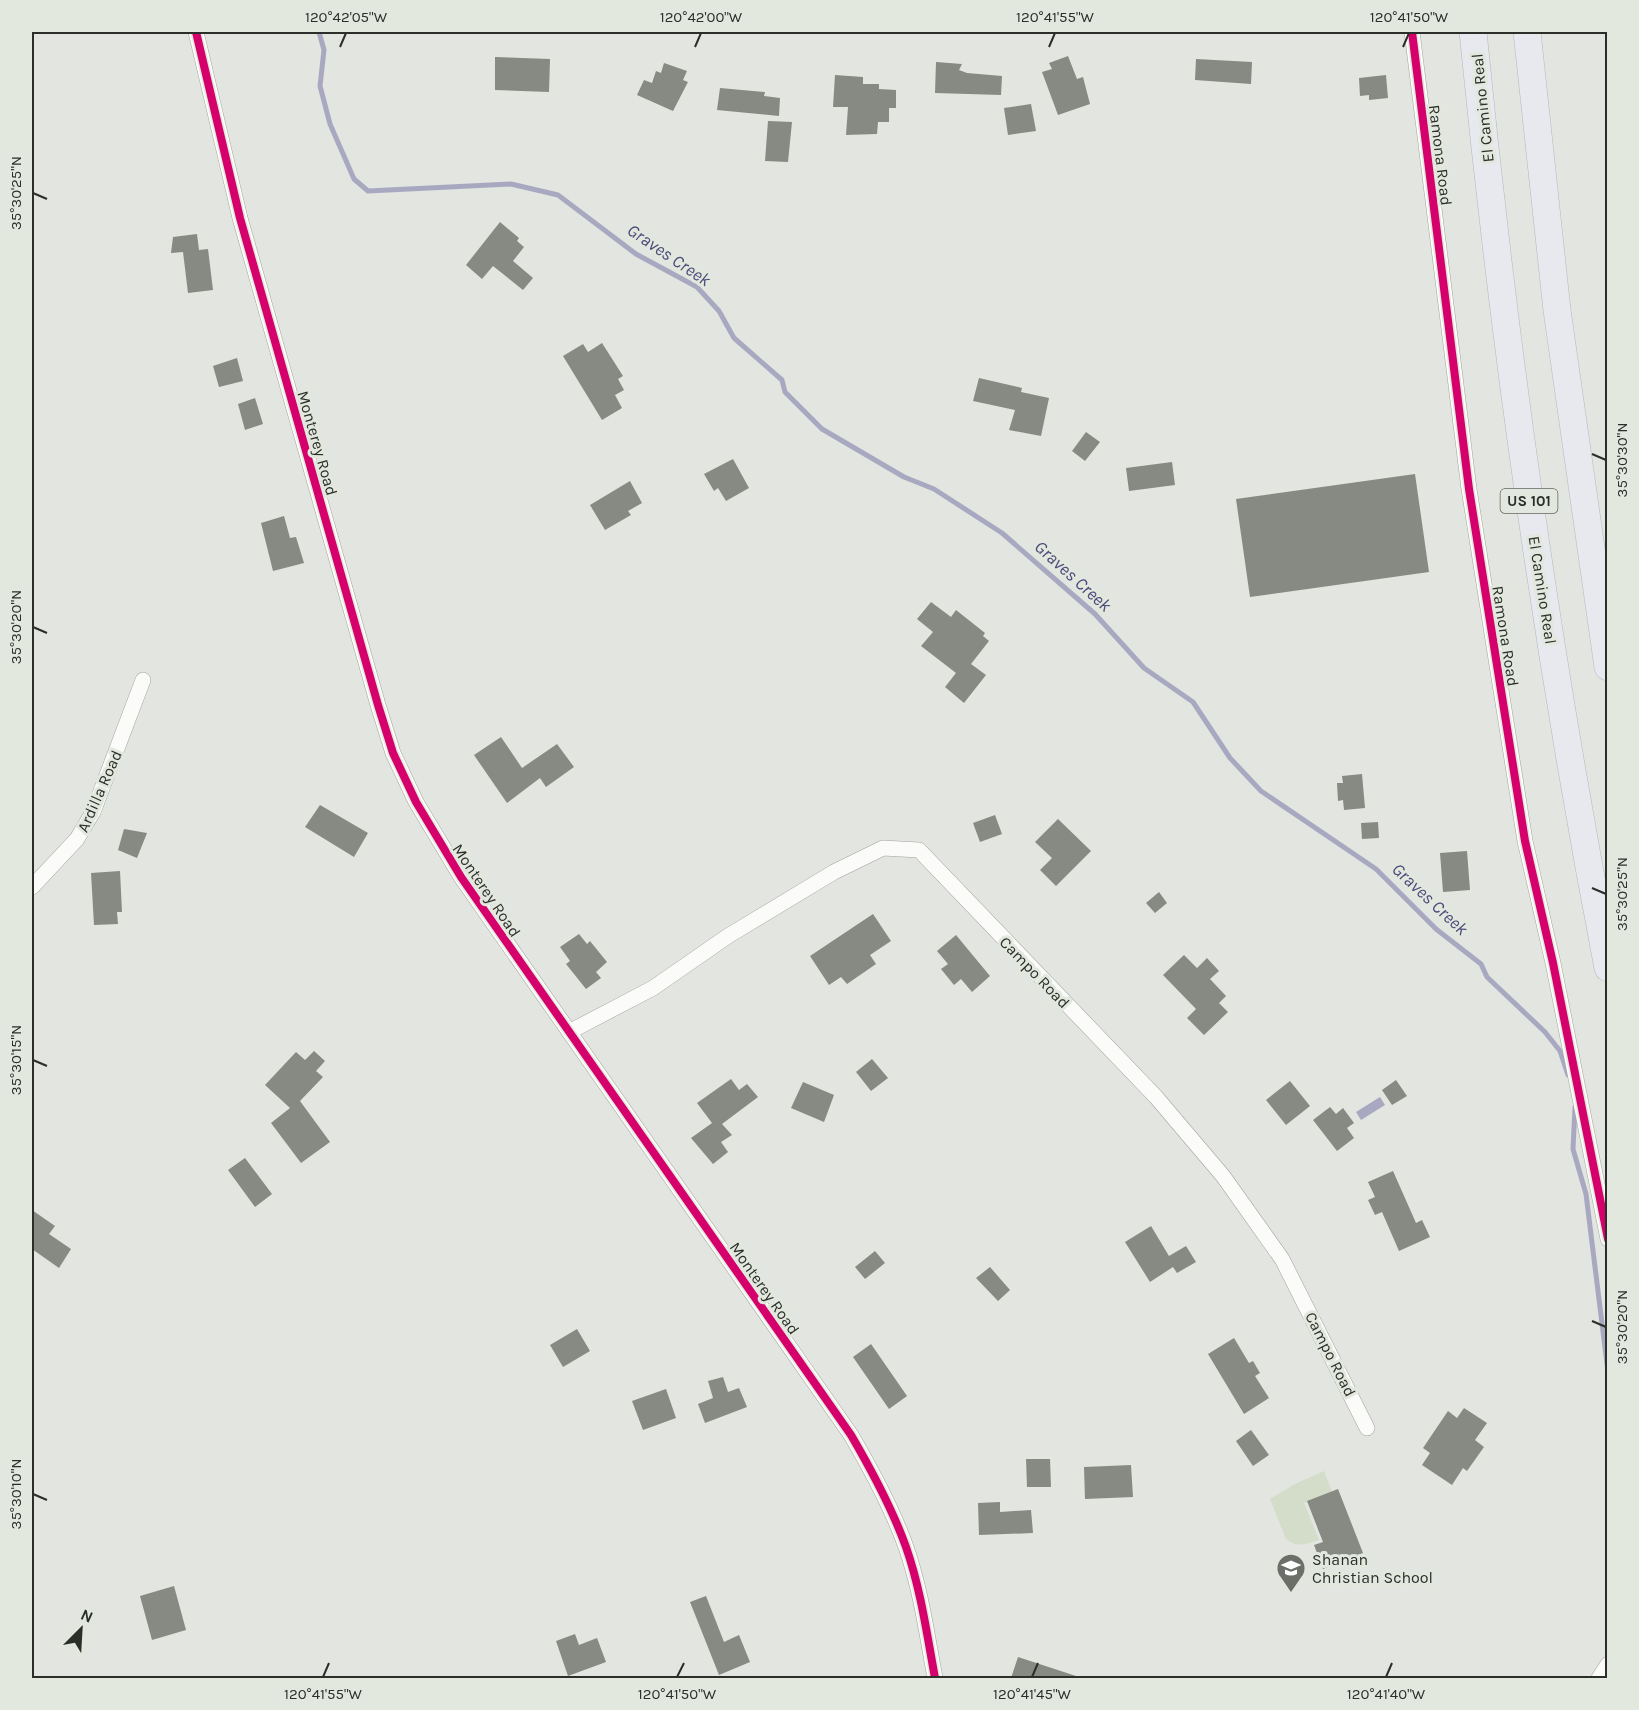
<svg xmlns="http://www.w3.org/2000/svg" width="1639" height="1710" viewBox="0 0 1639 1710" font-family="Karla,sans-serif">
  <rect width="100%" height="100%" fill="#e2e5e0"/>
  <!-- green -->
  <path fill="#d3ddca" d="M1324 1471 1332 1492 1304 1503 1319 1540C1307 1544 1297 1548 1286 1539L1270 1499 1295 1484Z"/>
  <!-- water -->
  <path fill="#a8a9c0" d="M1380 1097 1385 1105 1361 1120 1356 1112Z"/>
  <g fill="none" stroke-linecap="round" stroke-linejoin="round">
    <!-- stream -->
    <path stroke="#a8a9c0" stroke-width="5" d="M319 32 324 50 320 86 330 124 354 179 368 191 511 184 558 195 636 254 697 287 719 311 734 338 782 380 785 392 822 429 904 477 934 489 1002 533 1095 614 1144 668 1193 702 1230 758 1261 791 1376 869 1436 929 1481 964 1487 977 1545 1032 1560 1051 1568 1075
      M1575 1107 1573 1149 1586 1194 1608 1372"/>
  </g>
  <!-- building -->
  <path fill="#868a82" d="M1068 56 1077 79 1083 77 1090 104 1058 115 1042 72 1052 69 1049 63Z
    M495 57 550 59 549 92 495 90Z
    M1196 59 1252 62 1251 84 1195 80Z
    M936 62 962 64 959 70 967 73 1002 76 1001 95 935 93Z
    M664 63 687 71 683 80 688 82 673 111 637 95 644 80 652 83 656 71 661 73Z
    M835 75 863 77V84H879V89L896 90V108H889V122H878L877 134 846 135 848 107H833Z
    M1386 75 1388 98 1369 100V95L1360 96 1359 78Z
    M720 88 765 92 764 96 780 98 779 116 717 110Z
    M1031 104 1036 131 1008 135 1004 108Z
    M768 121 792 122 788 162 765 161Z
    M500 222 519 238 517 241 524 247 513 261 533 278 523 290 493 266 482 279 466 265Z
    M197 234 199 250 208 249 213 290 188 293 183 252 171 253 173 237Z
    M602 343 623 376 618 379 624 390 615 395 622 408 602 420 563 356 583 344 588 352Z
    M237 358 243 381 219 387 213 366Z
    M979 378 1022 388 1021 392 1049 398 1041 436 1009 430 1015 410 973 401Z
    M255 398 263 424 245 430 238 404Z
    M1086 432 1100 442 1085 461 1072 451Z
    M733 459 749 488 726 501 718 488 714 491 704 474Z
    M1172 462 1175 485 1129 491 1126 468Z
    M1415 474 1429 572 1250 597 1236 499Z
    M630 481 642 503 628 511 631 515 605 530 590 505Z
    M284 516 290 538 296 537 304 563 273 571 261 523Z
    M931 602 951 617 956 610 985 633 983 636 989 641 971 664 986 675 964 703 945 687 956 673 921 646 933 632 917 619Z
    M501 737 522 768 557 744 574 767 546 787 540 778 507 803 474 755Z
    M1362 774 1365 808 1344 810 1343 800 1338 801 1337 783H1343L1342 776Z
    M320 805 368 833 354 857 305 827Z
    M995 815 1002 834 980 842 973 823Z
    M1058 819 1091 851 1056 886 1040 870 1052 858 1035 842Z
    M1378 822 1379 838 1362 839 1361 823Z
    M124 829 147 833 137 858 118 850Z
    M1467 851 1470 890 1443 892 1440 853Z
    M120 871 122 912H117L118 924 94 925 91 873Z
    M1159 892 1167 903 1155 913 1146 903Z
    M873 914 891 941 870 955 876 964 847 984 841 977 829 985 810 956Z
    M579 934 587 944 590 941 607 962 596 972 601 978 586 989 566 964 570 961 560 947Z
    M956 935 990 976 972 992 961 979 954 985 941 969 948 964 937 951Z
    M1184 955 1197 968 1207 958 1219 971 1210 979 1226 996 1219 1003 1228 1012 1204 1035 1187 1018 1196 1009 1163 975Z
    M314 1051 325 1061 316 1071 323 1077 300 1101 330 1142 301 1163 271 1123 290 1108 265 1085 296 1052 305 1060Z
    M872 1059 888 1078 871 1091 856 1072Z
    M731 1079 739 1090 747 1084 758 1097 722 1124 732 1135 721 1142 728 1152 713 1164 691 1138 712 1123 697 1103Z
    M1396 1080 1407 1096 1392 1105 1382 1090Z
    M1290 1081 1310 1106 1286 1125 1266 1100Z
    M803 1082 834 1095 824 1122 791 1108Z
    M1330 1107 1336 1114 1343 1108 1354 1123 1347 1128 1354 1138 1337 1151 1313 1120Z
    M245 1158 272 1194 255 1207 228 1170Z
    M1393 1171 1416 1223 1422 1220 1430 1237 1399 1251 1382 1212 1375 1215 1368 1200 1375 1197 1368 1182Z
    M32 1210 55 1226 49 1234 71 1249 59 1268 32 1249Z
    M1151 1226 1169 1256 1186 1246 1196 1262 1177 1273 1173 1267 1150 1282 1125 1242Z
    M875 1251 885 1263 865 1279 855 1267Z
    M990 1267 1010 1290 998 1301 976 1278Z
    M577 1329 590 1351 563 1367 550 1345Z
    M1234 1338 1249 1363 1253 1361 1260 1373 1255 1376 1269 1398 1244 1414 1208 1354Z
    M871 1344 907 1396 889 1409 853 1357Z
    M723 1377 728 1392 739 1388 747 1407 705 1423 698 1404 713 1398 708 1381Z
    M666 1389 676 1418 643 1430 632 1401Z
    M1464 1408 1487 1423 1475 1440 1484 1447 1467 1471 1463 1468 1452 1485 1422 1465 1430 1453 1423 1448 1448 1411 1457 1418Z
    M1251 1430 1269 1455 1253 1466 1236 1441Z
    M1026 1459H1050L1051 1487H1027Z
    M1131 1465 1133 1497 1085 1499 1084 1467Z
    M1338 1489 1363 1553 1323 1569 1314 1545 1323 1542 1307 1501Z
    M1000 1502V1512L1031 1510 1033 1533 979 1535 978 1503Z
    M174 1586 186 1630 152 1640 140 1596Z
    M706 1596 724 1642 739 1635 750 1662 719 1675 690 1602Z
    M575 1634 579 1645 597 1638 606 1662 568 1676 556 1641Z
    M1018 1657 1076 1676 1075 1678H1011Z"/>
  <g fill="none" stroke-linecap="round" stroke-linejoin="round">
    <!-- minor casing -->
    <g stroke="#a1a39f" stroke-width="16">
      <path id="minor" d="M196 32 240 218 378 705 393 753 416 802 461 877 851 1435C872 1471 892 1508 906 1547 921 1590 927 1635 935 1678
        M1412 32 1469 489 1525 841 1553 963 1608 1239
        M32 887 77 839 93 812 143 680
        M569 1032 653 988 728 936 834 872 883 848 919 850 1156 1097 1223 1176 1282 1259 1367 1428
        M1599 1678 1608 1664"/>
    </g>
    <!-- motorway casing -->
    <g stroke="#b6b7bc" stroke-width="28">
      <path id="motorway" d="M1473 32C1504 346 1548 658 1608 968
        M1527 32 1557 310 1608 667"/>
    </g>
    <!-- minor -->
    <use href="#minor" stroke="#fbfbfa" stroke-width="15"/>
    <!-- motorway -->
    <use href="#motorway" stroke="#e8e8ef" stroke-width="27"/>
    <!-- cycleway casing -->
    <g stroke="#e2e8dd" stroke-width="11">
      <path id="cycleway" d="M196 32 240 218 378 705 393 753 416 802 461 877 851 1435C872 1471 892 1508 906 1547 921 1590 927 1635 935 1678
        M1412 32 1469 489 1525 841 1553 963 1608 1239"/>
    </g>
    <!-- cycleway -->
    <use href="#cycleway" stroke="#d6006c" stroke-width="8"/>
  </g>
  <!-- ticks -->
  <path fill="none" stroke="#2c2e2a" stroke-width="2" d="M340 47 346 33M695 47 701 33M1049 47 1055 33M1403 47 1409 33M33 193 47 199M1592 454 1606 460M33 627 47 633M1592 888 1606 894M33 1060 47 1066M1592 1321 1606 1327M33 1494 47 1500M323 1677 329 1663M677 1677 684 1663M1032 1677 1038 1663M1386 1677 1392 1663"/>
  <!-- icons -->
  <defs>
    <g id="school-pin" transform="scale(1.5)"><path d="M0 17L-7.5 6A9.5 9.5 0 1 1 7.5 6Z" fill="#6c6e6a" stroke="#e2e8dd"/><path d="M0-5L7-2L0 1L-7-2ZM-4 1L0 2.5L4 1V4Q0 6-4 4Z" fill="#fff"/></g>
  </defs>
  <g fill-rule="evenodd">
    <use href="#school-pin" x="1291" y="1568"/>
  </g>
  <g text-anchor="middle" stroke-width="6" stroke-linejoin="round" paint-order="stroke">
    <!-- shield labels -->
    <rect fill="#e2e8dd" stroke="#636660" stroke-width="1.5" x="1500.5" y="489" width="57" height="24" rx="4.5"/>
    <g font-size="15" font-weight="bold" fill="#2c2e2a">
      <text x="1529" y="506">US 101</text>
    </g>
    <!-- street labels -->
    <g font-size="16" fill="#2c2e2a" stroke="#e2e8dd">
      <text transform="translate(1482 108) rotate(-96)" y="6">El Camino Real</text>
      <text transform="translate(1441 155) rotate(83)" y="6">Ramona Road</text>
      <text transform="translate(318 443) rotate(74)" y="6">Monterey Road</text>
      <text transform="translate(1543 590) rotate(81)" y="6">El Camino Real</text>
      <text transform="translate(1506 636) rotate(81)" y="6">Ramona Road</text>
      <text transform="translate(99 791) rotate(-66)" y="6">Ardilla Road</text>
      <text transform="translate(487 890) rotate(56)" y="6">Monterey Road</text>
      <text transform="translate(1035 972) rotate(46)" y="6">Campo Road</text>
      <text transform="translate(765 1288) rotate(55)" y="6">Monterey Road</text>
      <text transform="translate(1331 1354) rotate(63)" y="6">Campo Road</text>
    </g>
    <!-- poi labels -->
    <g font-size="16" fill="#2c2e2a" stroke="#e2e8dd" text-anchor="start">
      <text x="1312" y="1565">Shanan<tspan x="1312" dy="18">Christian School</tspan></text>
    </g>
    <!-- water labels -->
    <g font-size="18" font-style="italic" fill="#4d4a7c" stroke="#e2e8dd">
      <text transform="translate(669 255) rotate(34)" y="6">Graves Creek</text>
      <text transform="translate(1073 576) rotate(42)" y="6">Graves Creek</text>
      <text transform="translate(1430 899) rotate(43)" y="6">Graves Creek</text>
    </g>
  </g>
  <!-- border -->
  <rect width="1639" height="1710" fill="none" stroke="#e2e8dd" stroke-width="66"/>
  <!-- north arrow -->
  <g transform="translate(81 1629) rotate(24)" stroke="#e2e8dd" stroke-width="4.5" paint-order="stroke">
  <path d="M0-4.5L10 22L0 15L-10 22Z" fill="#2c2e2a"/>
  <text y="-9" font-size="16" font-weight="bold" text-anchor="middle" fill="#2c2e2a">N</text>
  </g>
  <rect x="33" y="33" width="1573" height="1644" fill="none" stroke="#2c2e2a" stroke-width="2"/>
  <g font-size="15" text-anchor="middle" fill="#2c2e2a">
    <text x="346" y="22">120°42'05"W</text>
    <text x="701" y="22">120°42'00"W</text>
    <text x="1055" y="22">120°41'55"W</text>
    <text x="1409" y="22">120°41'50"W</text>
    <text transform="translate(16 193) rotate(-90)" y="5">35°30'25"N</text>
    <text transform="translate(1622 460) rotate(-90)" y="5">35°30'30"N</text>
    <text transform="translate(16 627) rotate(-90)" y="5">35°30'20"N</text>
    <text transform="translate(1622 894) rotate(-90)" y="5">35°30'25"N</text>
    <text transform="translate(16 1060) rotate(-90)" y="5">35°30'15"N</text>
    <text transform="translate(1622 1327) rotate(-90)" y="5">35°30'20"N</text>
    <text transform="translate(16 1494) rotate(-90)" y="5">35°30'10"N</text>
    <text x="323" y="1699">120°41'55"W</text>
    <text x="677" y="1699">120°41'50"W</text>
    <text x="1032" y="1699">120°41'45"W</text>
    <text x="1386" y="1699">120°41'40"W</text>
  </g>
</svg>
